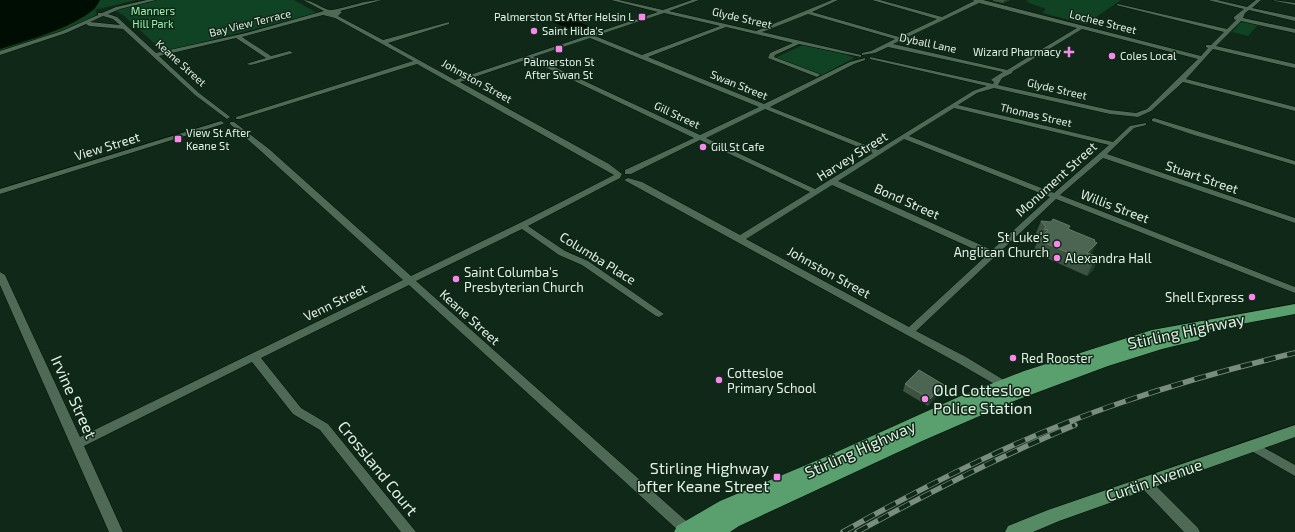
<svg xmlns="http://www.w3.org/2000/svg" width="1295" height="532" viewBox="0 0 1295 532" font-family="'Exo 2',sans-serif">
  <rect width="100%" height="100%" fill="#0f2817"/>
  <!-- green -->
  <path fill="#104323" d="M100 0H136L95 10 97 14C74 32 29 42 0 51V49L31 39 68 24 93 10Z
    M156 0H294L317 13 164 52 123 15 116 11 127 6Z
    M1026 0H1121L1086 24 1042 13 1046 9 1029 3Z
    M1241 22 1258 25 1248 36 1232 32Z
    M803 45 848 55 854 58 822 75 777 59V57Z"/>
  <!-- water -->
  <path fill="#000d03" d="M0 0H100C98 3 96 8 93 10 72 28 26 41 0 49Z
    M567 17 595 29 581 34 553 22Z"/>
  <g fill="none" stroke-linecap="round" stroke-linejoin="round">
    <!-- minor casing -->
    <g stroke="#001003" stroke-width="1">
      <path id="minor" d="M147 0H156L120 9 108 14 117 17 156 53 246 33 324 11 303 0C313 0 325 11 332 10 349 7 365 0 382 0L340 11 342 12 338 16 383 40 449 22V24L388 43 455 80 658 12 611 0H619L663 10 692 0H699L669 11 756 31 832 0H838L812 12 899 37 937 19 872 0H880L942 17 974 1 973 0H983L1201 56 1208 48 1206 47V45H1211L1224 32 1116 5 1118 4 1227 29 1236 20 1234 19V17L1244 9 1208 0H1217L1247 7 1256 0H1261L1252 8 1295 17V21L1249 10 1245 13 1243 18 1295 29V33L1241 21 1216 46 1295 64V68L1213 49 1186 79 1295 107V111L1183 82 1151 111 1138 117 1110 114 994 88 977 93 958 105 1113 142 1130 126 1146 123V125L1134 128 1107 154 1295 218V223L1103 158 1060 195 1295 287V293L1056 199 916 331 966 357 1007 382 1008 385 1007 388 1003 389 958 363 624 180 628 178 642 182 740 235 810 192 700 140 631 174H625V170L694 138 528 59 460 82 609 164 622 174 620 178 528 226 565 251 588 261 664 314 659 317 656 316 582 265 559 255 522 229 416 281 694 528 696 532H680L409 285 261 358 301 408 328 424 416 532H401L320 430 293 414 252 362 84 446 123 532H109L0 285V272L5 275 80 437 403 280 263 153 230 124V122H234L269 149 411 276 524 221 614 175 417 64 240 119H236V117L413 61 335 18 323 15 242 37 271 56 290 51 293 53 251 65 246 64 266 58 236 38 159 56 199 93 229 116 230 117 227 119 195 95 123 29 89 26 86 24 66 33 0 55V51L62 31 98 15V13H102L116 7ZM979 3 1077 28 1007 70 893 44ZM664 13 720 26 642 55 595 36ZM808 14 895 39 871 51 862 53V55L875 53 888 47 1003 72 992 79 991 80 994 82 993 84 870 57V59L987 86 973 91 878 150 770 107 854 64 865 60V58L850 62 764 104 648 57 726 27 793 43 770 53 768 58 817 77 820 75 819 74 774 57 775 55 799 44 861 57V55L762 32ZM103 16 113 19 120 25 90 22ZM1082 29 1198 59 1147 109 1136 113 1110 110 998 85 1002 78 1012 73 1013 71ZM590 38 759 107 700 135 533 57ZM954 108 1109 145 1054 193 909 136ZM765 109 873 153 815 189 706 138ZM904 139 1050 197 992 250 838 181ZM832 185 987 255 909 327 746 239Z
        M1273 0 1295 3V5L1275 1Z
        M1154 118 1295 161V165L1194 135 1152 121V119Z
        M221 121 224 123 223 124 0 194V189Z
        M1252 441 1295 465V476L1248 449 1246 446 1248 443Z
        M1145 478 1149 479 1198 528 1200 532H1184L1141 487 1139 483 1141 479Z"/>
    </g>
    <!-- major casing -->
    <g stroke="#001003" stroke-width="1">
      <path id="major" d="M1295 425V437L1059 521 1033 532H1005L1008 526 1048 510Z"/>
    </g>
    <!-- highway casing -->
    <g stroke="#001003" stroke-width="1">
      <path id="highway" d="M1295 304V314L1198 332 1201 336 1199 340 1162 349 1108 366 1014 401 922 441 739 526 730 532H674L677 526 720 501 830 455 963 395 1024 371 1152 330Z"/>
    </g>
    <!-- minor -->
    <use href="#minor" fill="#4e6955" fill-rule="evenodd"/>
    <!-- major -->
    <use href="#major" fill="#558a64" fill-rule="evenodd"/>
    <!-- highway -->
    <use href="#highway" fill="#5aa06e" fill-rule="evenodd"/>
    <!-- rail casing -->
    <g stroke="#798d7f" stroke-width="5.5">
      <path id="rail" d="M843 532C932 482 1023 436 1120 403 1178 383 1236 367 1295 353
        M857 532C928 493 1000 456 1075 425"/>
    </g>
    <!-- rail -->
    <use href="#rail" stroke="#0f2817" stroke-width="4" stroke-dasharray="12" stroke-linecap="butt"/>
  </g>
  <!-- wall -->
  <path fill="#3b5340" d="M993 0H1010L1003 3 993 1Z
    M1041 221 1069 229 1094 241 1091 254 1099 257 1093 270 1087 276 1033 252 1038 240 1040 238 1036 233Z
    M905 384 942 391 928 406 903 391Z"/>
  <!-- shaded-wall -->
  <path fill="#223b28" d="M1007 0H1010L1003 3 1004 1Z
    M1097 243 1091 255 1087 253Z
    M1099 257 1093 270 1087 276 1093 263Z
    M944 385 942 391 928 406 930 399Z"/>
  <!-- building -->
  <path fill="#4c6452" stroke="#647a69" d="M1053 219 1070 226 1068 229 1095 240 1094 241 1097 243 1087 253 1099 257 1093 263 1038 240 1048 230 1044 229 1046 227 1041 221 1051 222Z
    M919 370 944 385 930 399 905 384Z"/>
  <!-- markers -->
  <g fill="#f888ea" stroke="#0f2817" stroke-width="1.5">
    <rect x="638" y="13" width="8" height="8" rx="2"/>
    <circle cx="534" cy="31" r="4"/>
    <rect x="555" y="45" width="8" height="8" rx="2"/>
    <path d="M1067 46h4v4h4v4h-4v4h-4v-4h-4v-4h4z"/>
    <circle cx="1112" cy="56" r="4"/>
    <rect x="174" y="135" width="8" height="8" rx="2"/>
    <circle cx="703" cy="147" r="4"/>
    <circle cx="1057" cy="244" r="4"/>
    <circle cx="1057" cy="258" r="4"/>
    <circle cx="456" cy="279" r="4"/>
    <circle cx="1252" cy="297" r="4"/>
    <circle cx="1013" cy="358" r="4"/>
    <circle cx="719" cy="380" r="4"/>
    <circle cx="925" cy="399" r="4"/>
    <rect x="773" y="473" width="8" height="8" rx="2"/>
  </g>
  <g text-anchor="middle" stroke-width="3" stroke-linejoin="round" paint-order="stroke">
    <!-- far-park labels -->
    <g font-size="11" fill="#98f2b1" stroke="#0f2817">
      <text x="153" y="15">Manners<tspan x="153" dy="13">Hill Park</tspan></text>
    </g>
    <!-- far-poi labels -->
    <g font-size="11" fill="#e1f0e4" stroke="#0f2817" text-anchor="start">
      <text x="634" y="21" text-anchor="end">Palmerston St After Helsin L</text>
      <text x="542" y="35">Saint Hilda's</text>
      <text x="1061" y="56" text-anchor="end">Wizard Pharmacy</text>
      <text x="1120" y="60">Coles Local</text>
      <text x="559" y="66" text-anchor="middle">Palmerston St<tspan x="559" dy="13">After Swan St</tspan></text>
      <text x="186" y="137">View St After<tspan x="186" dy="13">Keane St</tspan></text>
      <text x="711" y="151">Gill St Cafe</text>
    </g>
    <!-- far-street labels -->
    <g font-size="11" fill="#e1f0e4" stroke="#0f2817">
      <text transform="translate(742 18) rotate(13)" y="4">Glyde Street</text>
      <text transform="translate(1103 22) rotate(14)" y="4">Lochee Street</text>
      <text transform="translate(250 23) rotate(-14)" y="4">Bay View Terrace</text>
      <text transform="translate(928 43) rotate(12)" y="4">Dyball Lane</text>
      <text transform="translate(181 63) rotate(42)" y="4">Keane Street</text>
      <text transform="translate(477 81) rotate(29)" y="4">Johnston Street</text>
      <text transform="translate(739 85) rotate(22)" y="4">Swan Street</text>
      <text transform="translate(1057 89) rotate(13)" y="4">Glyde Street</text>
      <text transform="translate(677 115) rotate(25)" y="4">Gill Street</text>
      <text transform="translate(1036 115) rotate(13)" y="4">Thomas Street</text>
    </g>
    <!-- street labels -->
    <g font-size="13" fill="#e1f0e4" stroke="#0f2817">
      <text transform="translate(107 146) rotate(-17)" y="5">View Street</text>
      <text transform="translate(852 156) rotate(-32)" y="5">Harvey Street</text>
      <text transform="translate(1202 177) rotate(19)" y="5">Stuart Street</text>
      <text transform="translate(1056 179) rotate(-42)" y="5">Monument Street</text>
      <text transform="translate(907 201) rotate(24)" y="5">Bond Street</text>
      <text transform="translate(1115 206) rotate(21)" y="5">Willis Street</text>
      <text transform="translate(598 258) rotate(32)" y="5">Columba Place</text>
      <text transform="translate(829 272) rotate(29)" y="5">Johnston Street</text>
      <text transform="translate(335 302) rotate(-26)" y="5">Venn Street</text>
      <text transform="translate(470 317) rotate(42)" y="5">Keane Street</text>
    </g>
    <!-- poi labels -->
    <g font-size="13" fill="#e1f0e4" stroke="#0f2817" text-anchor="start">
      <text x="1049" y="242" text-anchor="end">St Luke's<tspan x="1049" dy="15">Anglican Church</tspan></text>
      <text x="1065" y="263">Alexandra Hall</text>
      <text x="464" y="277">Saint Columba's<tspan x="464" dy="15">Presbyterian Church</tspan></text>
      <text x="1244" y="302" text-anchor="end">Shell Express</text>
      <text x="1021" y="363">Red Rooster</text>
      <text x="727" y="378">Cottesloe<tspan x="727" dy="15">Primary School</tspan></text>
    </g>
    <!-- near-street labels -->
    <g font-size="16" fill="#e1f0e4" stroke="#0f2817">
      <text transform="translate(1186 331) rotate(-12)" y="6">Stirling Highway</text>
      <text transform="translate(74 397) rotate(66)" y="6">Irvine Street</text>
      <text transform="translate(860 449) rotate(-24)" y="6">Stirling Highway</text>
      <text transform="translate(378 468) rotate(51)" y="6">Crossland Court</text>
      <text transform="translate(1154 480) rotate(-19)" y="6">Curtin Avenue</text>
    </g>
    <!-- near-poi labels -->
    <g font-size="16" fill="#e1f0e4" stroke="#0f2817" text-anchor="start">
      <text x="933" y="396">Old Cottesloe<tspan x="933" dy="18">Police Station</tspan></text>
      <text x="769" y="474" text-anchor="end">Stirling Highway<tspan x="769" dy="18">bfter Keane Street</tspan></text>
    </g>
  </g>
</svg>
